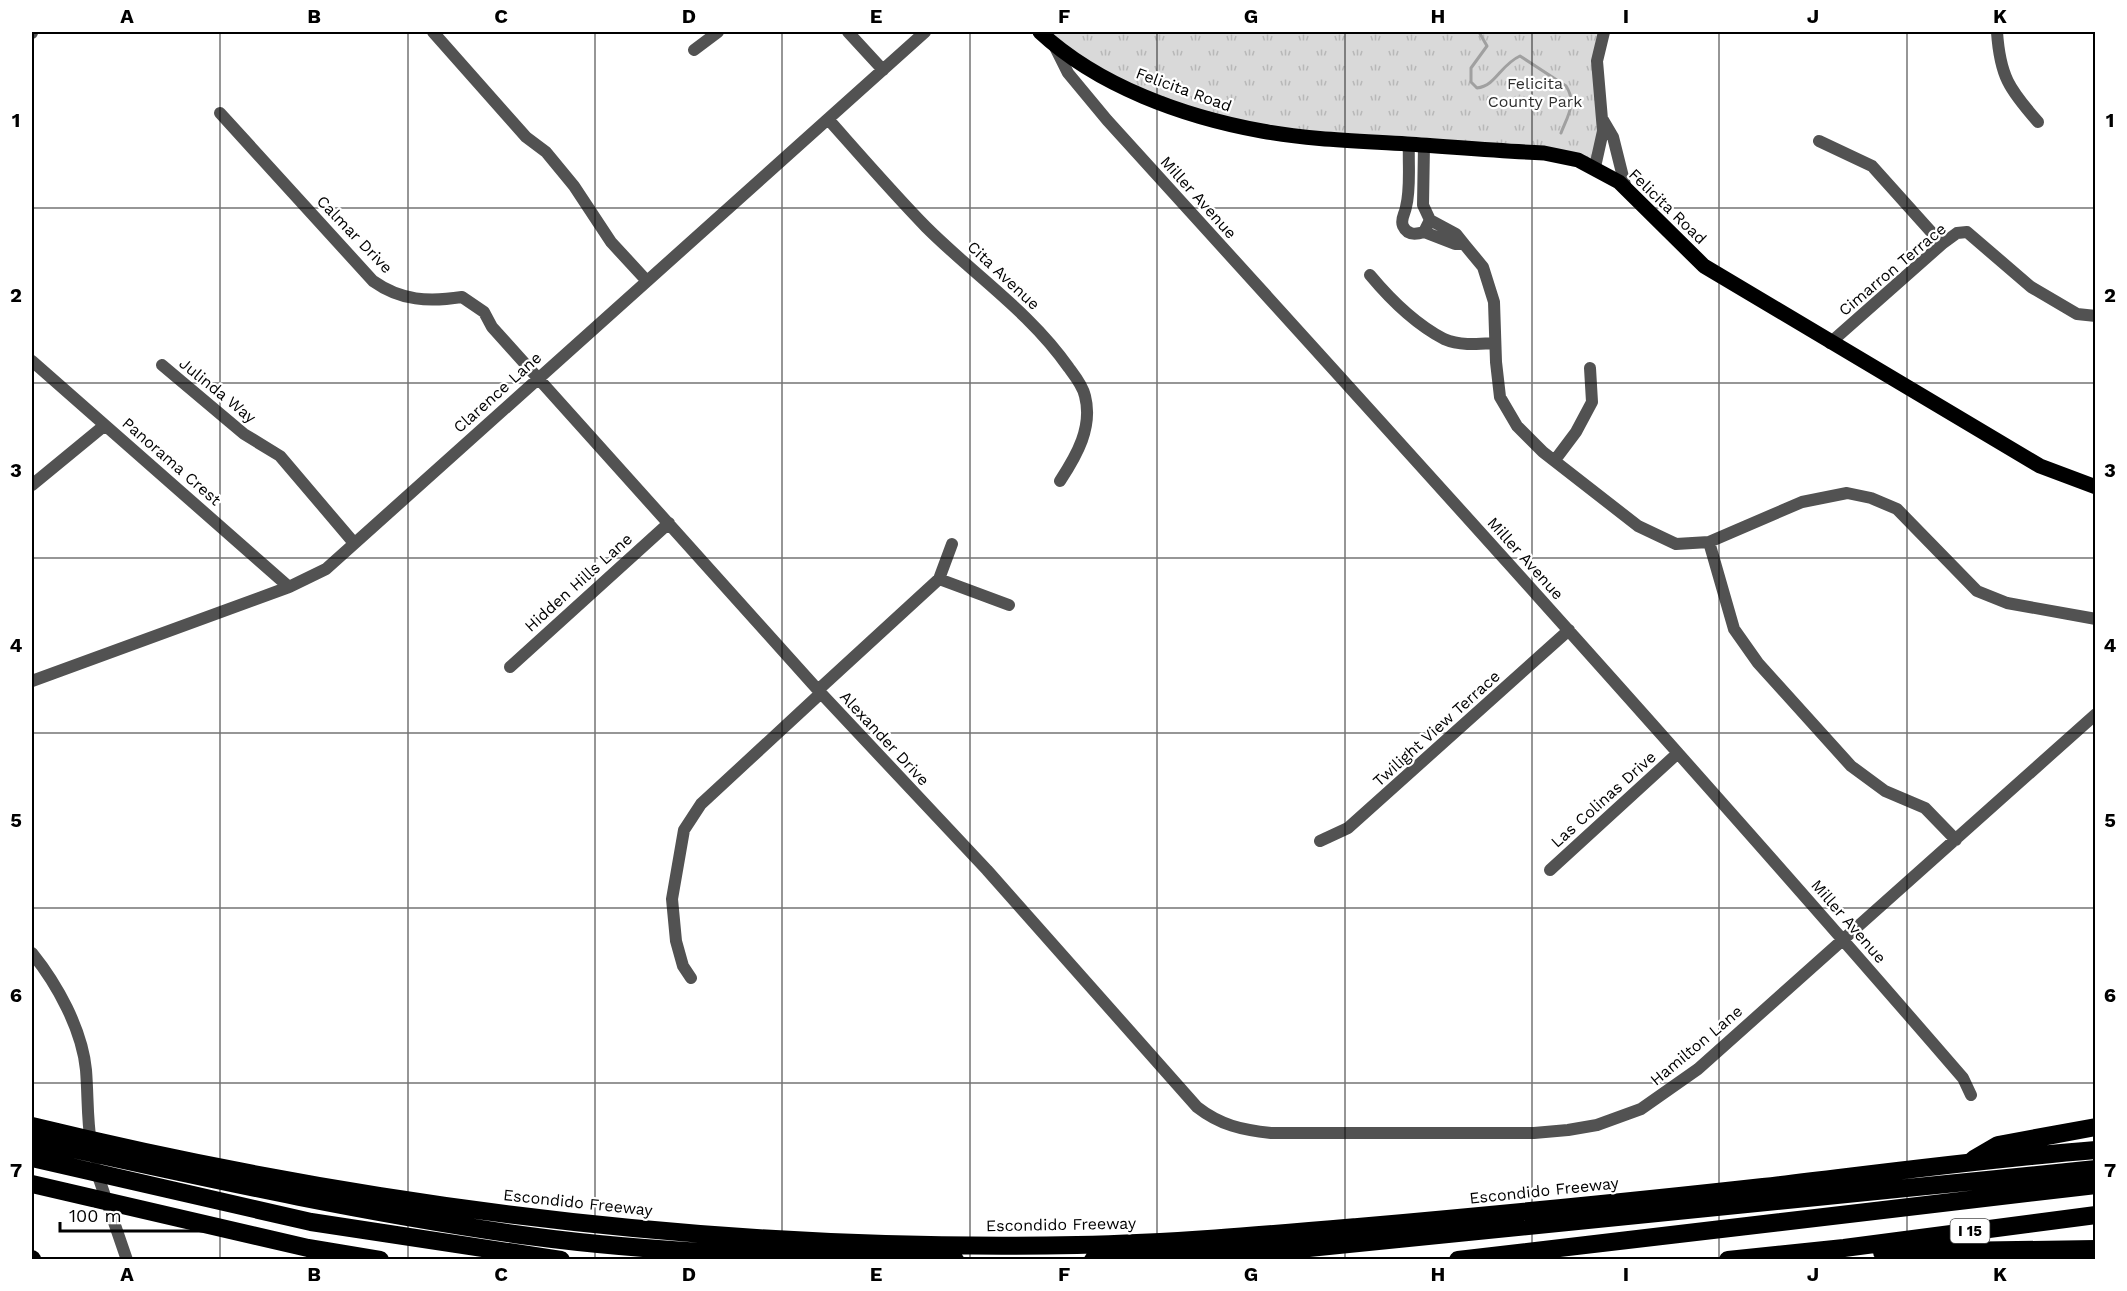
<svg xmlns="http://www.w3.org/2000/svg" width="2127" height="1291" viewBox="0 0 2127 1291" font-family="'Work Sans',sans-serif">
  <defs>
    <pattern id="park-tufts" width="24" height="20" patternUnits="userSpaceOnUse" patternTransform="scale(1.5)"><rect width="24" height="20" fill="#d9d9d9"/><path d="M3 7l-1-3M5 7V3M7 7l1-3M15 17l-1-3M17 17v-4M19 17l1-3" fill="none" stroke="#b8b8b8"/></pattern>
  </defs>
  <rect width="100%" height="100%" fill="#fff"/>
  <!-- park -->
  <path fill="url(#park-tufts)" d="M1040 32H1604L1600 40 1603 119 1595 167 1578 160 1316 138 1163 104Z"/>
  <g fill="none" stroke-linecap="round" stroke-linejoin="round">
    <!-- stream -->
    <path stroke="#a0a0a0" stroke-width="3" d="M1479 32 1487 46 1471 68V82L1477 88C1496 86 1500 65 1520 56L1566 86C1577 103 1568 115 1561 133"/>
    <!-- minor -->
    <path stroke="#525252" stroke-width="12" d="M433 32 526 137 546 152 574 186 611 242 646 280
      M848 32 883 70
      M1997 32C2000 76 2009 89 2038 122
      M32 33V32
      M1054 45 1068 73 1107 120C1395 437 1683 754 1963 1078L1971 1095
      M694 50 718 32
      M220 113 373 281C401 301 429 302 462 297L484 312 492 327 818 690 987 870 1197 1107C1220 1125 1242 1130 1271 1133H1534L1568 1130 1597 1125 1641 1109 1698 1069 2096 714
      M828 119C860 155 892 192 926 227 974 275 1030 312 1069 368 1075 376 1083 386 1085 396 1093 427 1077 455 1060 481
      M1603 120 1613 137 1626 189
      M1819 141 1872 166 1942 244
      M1409 144C1408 164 1411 188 1406 207 1405 214 1400 219 1403 226 1407 235 1415 235 1424 232L1430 220 1423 205 1424 145
      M1595 167 1603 131 1597 61 1604 32
      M1424 232 1455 244H1464L1456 234 1430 220
      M1464 244 1483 267 1494 302 1496 362 1500 397 1517 426 1543 452 1638 526 1676 544 1709 542 1802 502 1847 493 1871 498 1897 509 1977 591 2007 603 2096 619
      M1370 275C1390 299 1417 325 1444 339 1460 346 1479 344 1495 343
      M1830 343 1942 244 1957 233 1967 232 2031 287 2077 314 2096 316
      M32 361 289 587
      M162 365 244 434 280 456 354 543
      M1555 460 1576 432 1592 402 1590 368
      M32 485 105 425
      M1709 542 1734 629 1758 663 1851 766 1885 791 1925 808 1956 840
      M939 579 1009 605
      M510 667 669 523
      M32 681 289 587 326 569 925 32
      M818 690 939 579 952 544
      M1320 841 1348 828 1569 630
      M1550 870 1678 753
      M32 953C57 984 82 1029 86 1070 88 1095 87 1119 91 1144
      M691 978 683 966 676 941 672 899 684 830 701 804 821 693
      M95 1167 127 1260"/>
    <!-- major -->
    <path stroke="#000" stroke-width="15" d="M1040 32C1098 86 1184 117 1262 131 1310 140 1359 141 1407 144 1453 147 1498 151 1544 153L1578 160 1619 182 1704 266 2040 466 2096 487"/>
    <!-- highway -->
    <path stroke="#000" stroke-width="18" d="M32 1126C373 1209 725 1252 1077 1245 1171 1243 1264 1235 1358 1227 1493 1215 1628 1202 1763 1187 1874 1174 1984 1159 2096 1150
      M32 1140C197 1176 361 1213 529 1236 670 1255 813 1257 955 1260
      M32 1158 311 1222 561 1260
      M1974 1159 1998 1145 2096 1127
      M32 1184 308 1248 380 1260
      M1882 1252 2096 1249
      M32 1259V1260
      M1093 1260 1279 1251 2096 1169
      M1458 1260 2096 1185
      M1728 1260 1844 1248 2096 1215"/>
  </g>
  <!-- grid -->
  <path fill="none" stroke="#000" stroke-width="1.5" stroke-opacity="0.55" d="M220 32V1260M408 32V1260M595 32V1260M782 32V1260M970 32V1260M1157 32V1260M1345 32V1260M1532 32V1260M1719 32V1260M1907 32V1260M32 208H2096M32 383H2096M32 558H2096M32 733H2096M32 908H2096M32 1083H2096"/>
  <g text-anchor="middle" stroke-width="4.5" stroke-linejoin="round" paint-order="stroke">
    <!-- shield labels -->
    <rect fill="#fff" stroke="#4c4c4c" stroke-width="1.5" x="1950.5" y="1219" width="39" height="24" rx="4.5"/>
    <g font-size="15" font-weight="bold" fill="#000">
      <text x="1970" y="1236">I 15</text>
    </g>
    <!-- park labels -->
    <g font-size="16" fill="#303030" stroke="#fff">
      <text x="1535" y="89">Felicita<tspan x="1535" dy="18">County Park</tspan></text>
    </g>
    <!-- street labels -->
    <g font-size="16" fill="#000" stroke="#fff">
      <text transform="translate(1184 89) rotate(20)" y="6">Felicita Road</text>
      <text transform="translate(1199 197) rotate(48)" y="6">Miller Avenue</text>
      <text transform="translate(1668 206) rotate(44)" y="6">Felicita Road</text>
      <text transform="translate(355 234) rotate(46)" y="6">Calmar Drive</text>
      <text transform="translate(1892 269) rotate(-40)" y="6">Cimarron Terrace</text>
      <text transform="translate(1004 275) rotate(43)" y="6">Cita Avenue</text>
      <text transform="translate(218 390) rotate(39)" y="6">Julinda Way</text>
      <text transform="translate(497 392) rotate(-42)" y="6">Clarence Lane</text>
      <text transform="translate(172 461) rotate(41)" y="6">Panorama Crest</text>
      <text transform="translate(1526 558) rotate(48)" y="6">Miller Avenue</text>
      <text transform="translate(578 582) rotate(-42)" y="6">Hidden Hills Lane</text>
      <text transform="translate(1436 728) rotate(-42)" y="6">Twilight View Terrace</text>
      <text transform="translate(885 738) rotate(47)" y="6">Alexander Drive</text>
      <text transform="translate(1603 799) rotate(-42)" y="6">Las Colinas Drive</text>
      <text transform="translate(1849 921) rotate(49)" y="6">Miller Avenue</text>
      <text transform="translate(1696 1045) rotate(-40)" y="6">Hamilton Lane</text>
      <text transform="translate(1544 1190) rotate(-6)" y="6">Escondido Freeway</text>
      <text transform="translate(578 1202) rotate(6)" y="6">Escondido Freeway</text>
      <text transform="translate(1061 1224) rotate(-1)" y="6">Escondido Freeway</text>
    </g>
  </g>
  <!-- border -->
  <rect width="2127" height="1291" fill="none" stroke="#ffffff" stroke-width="66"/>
  <!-- scale -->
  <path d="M60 1222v9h148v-9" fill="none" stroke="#000000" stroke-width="3"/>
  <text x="69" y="1222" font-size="18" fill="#000000" stroke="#ffffff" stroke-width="4.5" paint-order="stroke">100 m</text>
  <rect x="33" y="33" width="2061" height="1225" fill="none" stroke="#000" stroke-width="2"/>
  <g font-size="20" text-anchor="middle" font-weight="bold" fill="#000">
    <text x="127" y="23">A</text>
    <text x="314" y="23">B</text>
    <text x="501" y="23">C</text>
    <text x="689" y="23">D</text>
    <text x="876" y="23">E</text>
    <text x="1064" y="23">F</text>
    <text x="1251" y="23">G</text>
    <text x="1438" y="23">H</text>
    <text x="1626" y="23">I</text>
    <text x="1813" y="23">J</text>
    <text x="2000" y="23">K</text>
    <text x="16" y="127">1</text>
    <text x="2110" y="127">1</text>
    <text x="16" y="302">2</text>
    <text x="2110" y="302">2</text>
    <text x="16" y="477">3</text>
    <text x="2110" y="477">3</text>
    <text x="16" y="652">4</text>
    <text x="2110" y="652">4</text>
    <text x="16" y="827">5</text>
    <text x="2110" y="827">5</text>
    <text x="16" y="1002">6</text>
    <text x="2110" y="1002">6</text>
    <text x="16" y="1177">7</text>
    <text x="2110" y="1177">7</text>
    <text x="127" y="1281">A</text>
    <text x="314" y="1281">B</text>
    <text x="501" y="1281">C</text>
    <text x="689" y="1281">D</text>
    <text x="876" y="1281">E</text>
    <text x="1064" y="1281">F</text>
    <text x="1251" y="1281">G</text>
    <text x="1438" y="1281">H</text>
    <text x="1626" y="1281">I</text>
    <text x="1813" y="1281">J</text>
    <text x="2000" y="1281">K</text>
  </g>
</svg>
